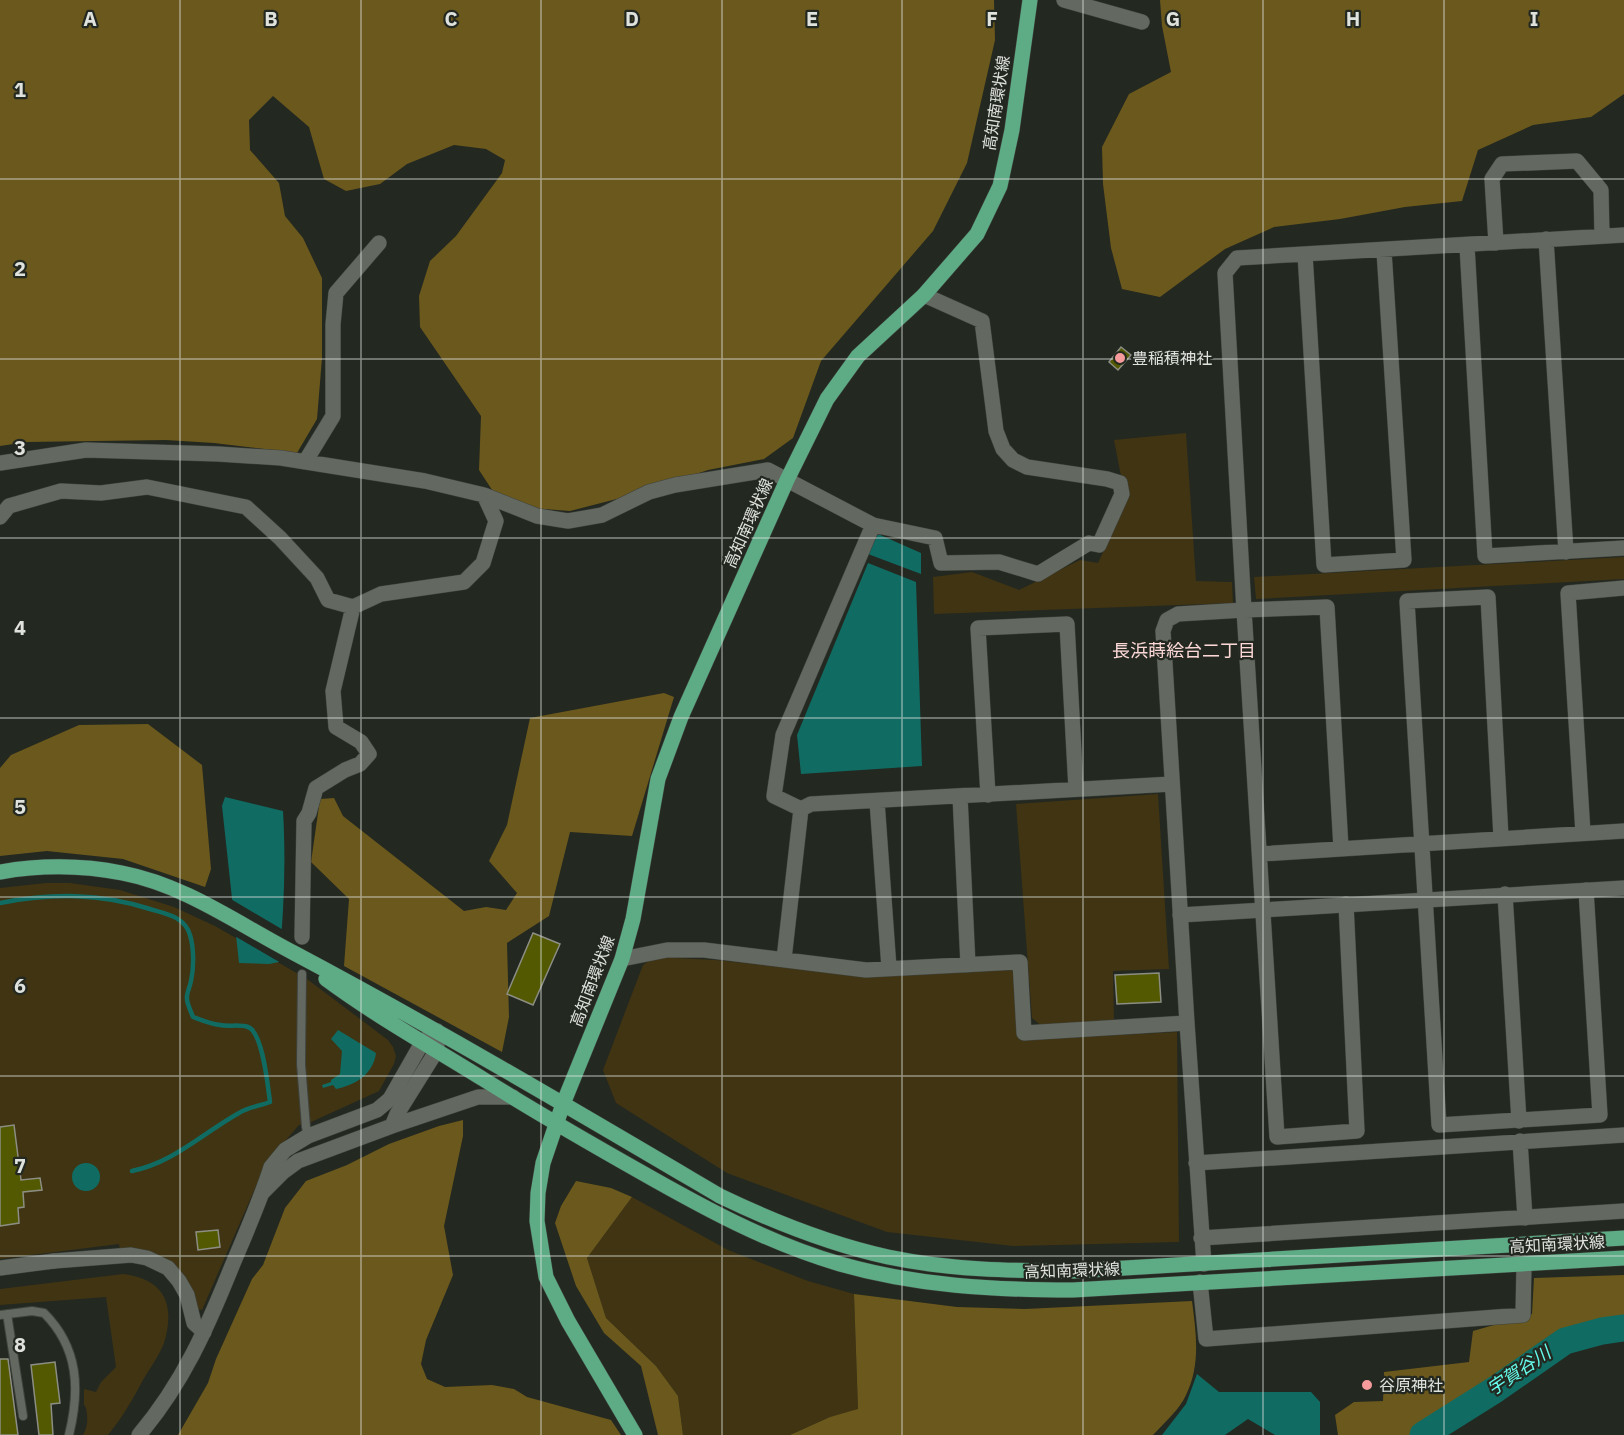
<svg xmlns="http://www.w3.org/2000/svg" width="1624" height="1435" viewBox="0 0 1624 1435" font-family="'IBM Plex Sans','Noto Sans JP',sans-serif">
  <rect width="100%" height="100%" fill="#232821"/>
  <!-- green -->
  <path fill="#403412" d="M1186 433 1196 581 1232 582 1233 603 934 614 933 577 972 572 1019 590 1080 560 1098 563 1126 502 1114 440Z
    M1624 557V579L1256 599 1254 577Z
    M1158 794 1169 969 1113 971 1114 1021 1043 1027 1032 1018 1016 804Z
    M46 883H70L120 890 174 907 215 926 307 979 388 1040 393 1047 396 1056 394 1064 379 1091 309 1123 299 1125 266 1163 202 1310 197 1309 185 1276 120 1250 119 1244 0 1259V888Z
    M655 957 716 960 862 976 1014 970 1020 1040 1177 1032 1179 1242 1013 1246 887 1232 727 1173 616 1103 603 1070 643 965Z
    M632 1197 728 1250 808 1281 854 1294 858 1410 830 1417 790 1435H683L678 1396 656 1366 606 1318 587 1258Z
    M123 1274C164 1279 176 1304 164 1343 159 1356 150 1368 143 1380 133 1399 122 1418 108 1435H83C88 1426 88 1418 86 1408L84 1405V1389L96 1392 101 1382 116 1367 106 1297 0 1305V1289Z"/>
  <!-- forest -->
  <path fill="#6b581c" d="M0 0H994L995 40 967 163 933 231 821 361 793 438 764 459 708 470 636 494 570 511 531 508 498 499 479 470 481 416 420 327 419 296 430 261 456 236 502 173 505 160 486 149 454 145 407 164 380 184 346 191 324 179 309 127 273 96 249 120 250 150 279 183 285 216 303 238 322 278V358L317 419 297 453 214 443 166 440 27 442 0 446Z
    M1160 0H1624V94L1591 117 1533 125 1478 150 1462 201 1405 207 1340 219 1274 227 1225 249 1160 297 1122 289 1111 248 1103 184 1102 147 1129 94 1171 72 1162 26Z
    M664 693 674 697 632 836 570 832 549 916 507 943 509 1017 502 1052 344 966 349 899 311 862 320 799 334 798 343 816 464 911 486 907 506 910 517 893 489 861 507 825 530 718Z
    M148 724 202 765 211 869 205 887 123 859 47 851 0 856V768L11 755 79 725Z
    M463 1120V1136L444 1226 453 1275 426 1340 421 1364 427 1379 445 1387 492 1385 514 1389 527 1397 611 1420 621 1435H178L208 1383 216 1359 252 1279 263 1265 285 1208 306 1181 347 1165 389 1144 439 1126Z
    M576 1181 611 1188 632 1197 587 1258 606 1318 656 1366 678 1396 683 1435H658L641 1366 604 1333 576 1286 555 1223 561 1206Z
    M1624 1275V1321L1561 1336 1486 1390 1411 1435H1338L1335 1415 1354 1402 1383 1401 1384 1372 1469 1362 1473 1331 1532 1314 1534 1278Z
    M854 1294 957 1307 1025 1309 1192 1301C1196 1332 1201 1365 1186 1395 1180 1409 1164 1423 1153 1435H790L830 1417 858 1409Z"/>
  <!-- water -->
  <path fill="#106c63" d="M878 534 921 553V574L868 554Z
    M868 563 916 582 922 766 801 774 797 735Z
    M225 797 283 811C286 861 284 913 279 962L269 964 239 963 222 806Z
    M338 1030 376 1053C373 1075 355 1085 336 1089L333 1085 323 1088 322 1085 331 1082V1080L340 1074 342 1051 331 1039Z
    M72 1177a14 14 0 1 1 28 0a14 14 0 1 1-28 0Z
    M1197 1374 1219 1392H1311L1320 1402V1435H1275L1248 1419 1225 1435H1162L1186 1404Z"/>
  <!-- pier -->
  <path fill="#232821" d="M229 898 285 931 281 963 233 935Z"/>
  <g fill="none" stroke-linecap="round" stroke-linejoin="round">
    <!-- stream -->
    <path stroke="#106c63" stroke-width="4.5" d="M0 903C52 893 100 893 150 909 167 914 185 917 190 935 194 948 194 968 191 981 190 987 186 994 187 999 187 1004 191 1011 193 1017 201 1020 210 1024 220 1025 228 1027 239 1024 248 1027 263 1032 268 1088 270 1102 260 1106 248 1107 239 1113 203 1133 173 1163 132 1171"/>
    <!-- river -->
    <path stroke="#106c63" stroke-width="27" d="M1423 1435 1496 1389 1565 1341 1602 1331 1624 1328"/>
  </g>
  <!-- building -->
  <path fill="#535900" stroke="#8c8e84" stroke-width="1.5" d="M1121 347 1131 355 1118 370 1109 362Z
    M533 933 560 944 533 1005 507 994Z
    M1159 973 1161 1002 1117 1004 1115 975Z
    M14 1125 21 1180 40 1178 42 1190 23 1192 24 1207 18 1208 19 1223 0 1226V1127Z
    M218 1230 220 1247 198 1250 196 1232Z
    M0 1359H8L18 1435H0Z
    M55 1362 60 1403 51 1404 53 1435H39L31 1365Z"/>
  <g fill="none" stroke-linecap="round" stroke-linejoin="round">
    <!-- service casing -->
    <g stroke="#3f433d" stroke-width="10">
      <path id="service" d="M302 974 301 1064 306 1127 308 1136
        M7 1314 23 1416
        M0 1315 32 1311 44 1313C79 1348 80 1390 69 1435"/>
    </g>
    <!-- minor casing -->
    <g stroke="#3f433d" stroke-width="16">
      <path id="minor" d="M1064 0 1142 22
        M1546 239 1566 552
        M1496 243 1492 179 1502 164 1577 161 1601 190 1602 236
        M1467 246 1485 556 1624 548
        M1305 254 1324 565 1404 560 1384 251
        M305 462 333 416V324L336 293 379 243
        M0 463 86 450 218 454 281 458 425 481 484 495 537 516 568 521 602 515 649 492 675 485 768 470 873 525 783 735 774 796 801 809
        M0 517 9 506 61 491 101 493 147 487 246 507 280 538 317 578 328 600 353 607
        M873 525 935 538 941 563 999 562 1038 574 1089 543 1099 545 1122 494 1120 483 1107 479 1027 467 1013 460 1003 449 996 431 982 321 924 295
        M988 795 978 628 1067 624 1076 789
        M960 796 968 965
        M877 801 889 968
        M1583 833 1568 593 1624 588
        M1501 837 1488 597 1407 601 1439 1125 1600 1115 1586 890
        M1341 848 1327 607 1244 610 1225 273 1237 258 1624 235
        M1260 854 1624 831
        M1505 894 1519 1121
        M302 937 304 821 309 813 316 788 345 770 360 764 369 754 361 742 336 727 333 691 353 607 381 594 464 582 483 563 496 521 484 495
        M622 959 667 950H704L866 970 1020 962 1024 1033 1187 1023
        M784 959 801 809 811 804 1172 784
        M392 1126 478 1097H513
        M1520 1141 1525 1218
        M1196 1163 1624 1135
        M263 1192 283 1172 298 1161 392 1126 397 1114 437 1050V1031
        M1201 1238 1624 1211
        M54 1261 131 1255 147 1258 168 1268 179 1281 187 1295 194 1323 204 1332
        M1204 1264 1187 1023 1163 631 1167 620 1178 614 1244 610 1277 1137 1357 1131 1346 904
        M1200 1282 1206 1339 1523 1315 1524 1264"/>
    </g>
    <!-- tertiary casing -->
    <g stroke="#3f433d" stroke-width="16">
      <path id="tertiary" d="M1180 915 1624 888
        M0 1268 54 1261
        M139 1435C183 1383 207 1328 232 1266 246 1233 260 1201 271 1167L285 1150 308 1136 377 1110 390 1099 423 1041 437 1031"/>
    </g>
    <!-- primary casing -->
    <g stroke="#3f433d" stroke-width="16">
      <path id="primary" d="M0 872C40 865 82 865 122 873 185 885 238 924 294 953 439 1030 579 1113 720 1196 774 1222 829 1244 888 1257 950 1270 1013 1271 1075 1271L1624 1238
        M326 979C376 1016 430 1046 483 1079 534 1111 586 1141 639 1171 704 1208 768 1243 840 1264 917 1286 994 1290 1073 1290L1624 1258
        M635 1435 568 1321 546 1277 537 1221 538 1193 543 1163 563 1104 622 959 633 919 658 779 681 717 787 480 827 399 858 356 924 295 977 234 1000 186 1012 130 1030 0"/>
    </g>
    <!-- service -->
    <use href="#service" stroke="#636961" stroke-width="8"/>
    <!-- minor -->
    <use href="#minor" stroke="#636961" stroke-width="15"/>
    <!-- tertiary -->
    <use href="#tertiary" stroke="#636961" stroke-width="15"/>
    <!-- primary -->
    <use href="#primary" stroke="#5dac86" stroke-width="15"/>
  </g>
  <!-- grid -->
  <path fill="none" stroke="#dfe2dd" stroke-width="1.5" stroke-opacity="0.55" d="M180 0V1435M361 0V1435M541 0V1435M722 0V1435M902 0V1435M1083 0V1435M1263 0V1435M1444 0V1435M0 179H1624M0 359H1624M0 538H1624M0 718H1624M0 897H1624M0 1076H1624M0 1256H1624"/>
  <!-- markers -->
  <g fill="#f59b9b" stroke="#232821" stroke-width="2">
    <circle cx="1120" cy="358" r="6"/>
    <circle cx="1367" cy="1385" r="6"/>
  </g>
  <g text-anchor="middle" stroke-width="4.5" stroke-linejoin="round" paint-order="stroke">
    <!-- street labels -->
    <g font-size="16" fill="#dfe2dd" stroke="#232821">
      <text transform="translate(996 103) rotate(-81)" y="6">高知南環状線</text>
      <text transform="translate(748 523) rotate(-66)" y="6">高知南環状線</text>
      <text transform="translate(592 981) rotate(-69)" y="6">高知南環状線</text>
      <text transform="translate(1557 1244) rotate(-3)" y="6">高知南環状線</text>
      <text transform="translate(1072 1270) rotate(-2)" y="6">高知南環状線</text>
    </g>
    <!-- poi labels -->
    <g font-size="16" fill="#dfe2dd" stroke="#232821" text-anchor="start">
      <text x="1132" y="364">豊稲積神社</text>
      <text x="1379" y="1391">谷原神社</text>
    </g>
    <!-- neighbourhood labels -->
    <g font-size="18" fill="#fcd8d7" stroke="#232821">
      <text x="1184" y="657">長浜蒔絵台二丁目</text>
    </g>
    <!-- water labels -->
    <g font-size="18" font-style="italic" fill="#65fceb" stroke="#232821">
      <text transform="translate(1519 1371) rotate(-34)" y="6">宇賀谷川</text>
    </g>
  </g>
  <g font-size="20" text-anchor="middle" font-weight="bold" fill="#dfe2dd" stroke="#232821" stroke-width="4.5" stroke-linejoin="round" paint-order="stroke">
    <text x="90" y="26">A</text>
    <text x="271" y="26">B</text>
    <text x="451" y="26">C</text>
    <text x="632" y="26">D</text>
    <text x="812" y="26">E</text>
    <text x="992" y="26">F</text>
    <text x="1173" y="26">G</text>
    <text x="1353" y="26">H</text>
    <text x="1534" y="26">I</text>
    <text x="20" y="97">1</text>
    <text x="20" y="276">2</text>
    <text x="20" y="455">3</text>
    <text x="20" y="635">4</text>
    <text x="20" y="814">5</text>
    <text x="20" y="993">6</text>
    <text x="20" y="1173">7</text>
    <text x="20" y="1352">8</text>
  </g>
</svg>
